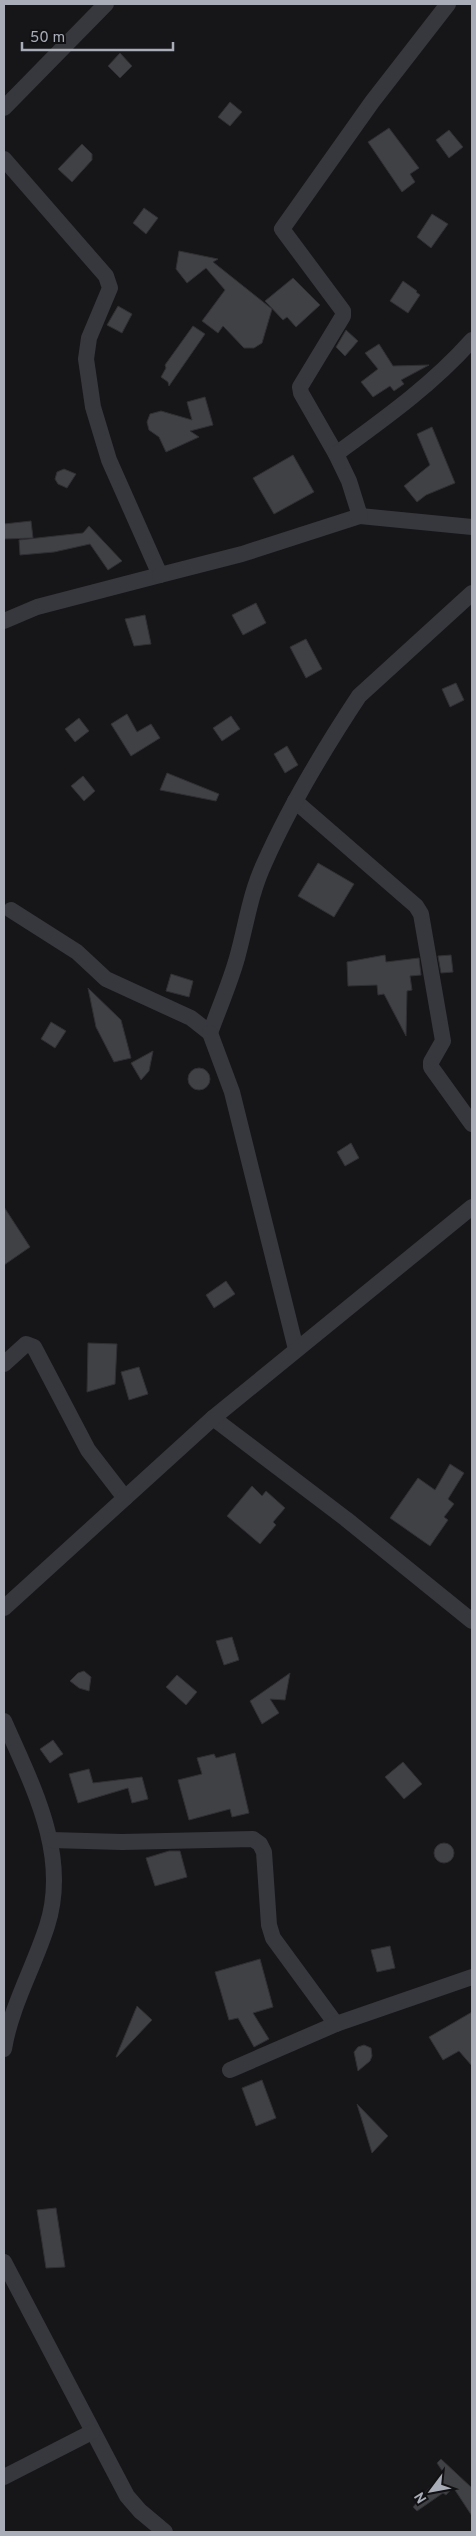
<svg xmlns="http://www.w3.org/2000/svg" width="476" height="2536" viewBox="0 0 476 2536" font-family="Overpass,sans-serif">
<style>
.building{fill:#404145;stroke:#303034}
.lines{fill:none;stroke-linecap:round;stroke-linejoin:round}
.minor{stroke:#37383d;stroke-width:16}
</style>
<rect width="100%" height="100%" fill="#161618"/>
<g class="building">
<polygon points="120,53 132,66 120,78 108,66"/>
<polygon points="230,102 242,112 230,126 218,117"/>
<polygon points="389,128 419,168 410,174 415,182 402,192 368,142"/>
<polygon points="449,130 463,147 449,158 436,140"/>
<polygon points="82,144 92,154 92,160 72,182 58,169"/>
<polygon points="144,208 158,218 146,234 133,223"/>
<polygon points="432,214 448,224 431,248 417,237"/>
<polygon points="179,251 218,259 213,262 272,309 262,343 254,348 244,348 223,326 218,333 202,321 225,290 206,268 187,283 176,269"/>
<polygon points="293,278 320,305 296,327 287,317 283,320 265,301"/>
<polygon points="403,281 417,291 416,292 420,295 408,313 390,301"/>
<polygon points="118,306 132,314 122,333 107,325"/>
<polygon points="193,326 205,334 169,386 168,382 161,377 166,368 165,365"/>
<polygon points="346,330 358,341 345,356 336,347"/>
<polygon points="379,344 393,366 429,365 401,380 404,384 394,391 390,386 373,397 361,382 378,369 365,353"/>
<polygon points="205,397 213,425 190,431 199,437 166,452 159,437 149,430 147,422 150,414 161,411 192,420 187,402"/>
<polygon points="432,427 455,483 426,495 417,502 404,486 430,465 417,434"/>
<polygon points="293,455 314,492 274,514 253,478"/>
<polygon points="64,469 76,474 67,488 58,484 55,479 57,472"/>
<polygon points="31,521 33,538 4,539 4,524"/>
<polygon points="89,526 122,561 108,570 90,544 54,552 20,555 19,540 83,533"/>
<polygon points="256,603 266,623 243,635 232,615"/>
<polygon points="145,615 151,644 134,646 125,619"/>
<polygon points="306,639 322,669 306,678 290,647"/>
<polygon points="456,683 464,700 450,707 442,689"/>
<polygon points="127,714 137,732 151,724 160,738 131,756 111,724"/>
<polygon points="231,716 240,729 222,741 213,728"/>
<polygon points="79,718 89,731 75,742 65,729"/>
<polygon points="287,746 298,765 285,773 274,754"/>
<polygon points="167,773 219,794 216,801 160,790"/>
<polygon points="83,776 95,791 84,801 71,786"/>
<polygon points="318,863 354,884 334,917 298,896"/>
<polygon points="385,955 386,962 419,958 421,975 410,976 412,990 407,991 406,1036 384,994 378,995 377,985 348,986 347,962"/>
<polygon points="451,955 453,972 441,973 438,956"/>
<polygon points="171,974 193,981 189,997 166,991"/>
<polygon points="88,988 121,1020 131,1058 114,1062 96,1027"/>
<polygon points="51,1022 66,1031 55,1048 41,1039"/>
<polygon points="153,1051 149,1071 141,1080 131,1063"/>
<circle cx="199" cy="1079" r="11"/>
<polygon points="351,1143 359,1158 345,1166 337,1152"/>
<polygon points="4,1207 30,1247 4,1265"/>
<polygon points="226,1281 235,1294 214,1308 206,1295"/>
<polygon points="88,1343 117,1344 115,1384 87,1392"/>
<polygon points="139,1367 148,1394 129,1400 121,1372"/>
<polygon points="450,1464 464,1473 448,1499 454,1504 444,1517 448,1520 430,1546 390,1518 418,1478 435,1490"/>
<polygon points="252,1486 262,1496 266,1491 285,1508 273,1522 276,1525 260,1544 227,1516"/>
<polygon points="232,1637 239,1660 224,1665 216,1641"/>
<polygon points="84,1671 91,1677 89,1691 79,1688 70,1681 78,1673"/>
<polygon points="290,1673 285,1700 270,1699 279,1713 262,1724 250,1701"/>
<polygon points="177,1675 197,1692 186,1705 166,1687"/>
<polygon points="53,1740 63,1754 50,1763 40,1749"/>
<polygon points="235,1753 249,1813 232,1817 230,1809 189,1820 178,1780 202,1774 197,1758 214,1754 216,1758"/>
<polygon points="403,1762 422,1784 404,1799 385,1777"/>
<polygon points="89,1769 93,1783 142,1777 148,1799 132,1803 128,1788 78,1803 69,1774"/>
<circle cx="444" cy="1853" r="10"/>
<polygon points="169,1851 180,1851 187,1877 155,1886 146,1858"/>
<polygon points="390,1946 395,1968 377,1972 371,1950"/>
<polygon points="260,1959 273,2007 253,2013 269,2039 254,2047 238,2018 229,2020 215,1972"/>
<polygon points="137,2006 152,2020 117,2057 116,2057"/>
<polygon points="472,2012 472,2066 459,2051 443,2060 429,2037"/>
<polygon points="364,2045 371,2048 372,2056 370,2061 358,2071 354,2052 358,2047"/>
<polygon points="262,2080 276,2118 256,2126 242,2088"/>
<polygon points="357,2104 388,2136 372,2153"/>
<polygon points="56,2208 65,2267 46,2268 37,2210"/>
<polygon points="441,2459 472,2488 472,2516 453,2487 446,2495 443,2493 417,2511 413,2507 443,2472 437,2463"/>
</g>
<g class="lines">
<g class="minor">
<polyline points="4,108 106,4"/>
<polyline points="4,159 106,276 110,288 89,338 86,359 93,407 109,460 160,575 37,607 4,621"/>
<polyline points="336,454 301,393 300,387 343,316 343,311 282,229 372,102 448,4"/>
<polyline points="360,516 472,527"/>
<path d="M160 575 242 554 360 516 349 481 336 454C384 419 432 385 472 340"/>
<polyline points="295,801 416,906 421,914 443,1041 431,1062 431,1067 472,1124"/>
<path d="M11 910 77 952 106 979 191 1018 210 1033C219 1008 230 983 237 958 246 926 250 894 264 864 290 805 324 749 359 696L472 593"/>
<polyline points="210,1033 232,1092 296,1349"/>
<polyline points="4,1364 26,1344 34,1347 88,1450 125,1498"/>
<polyline points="213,1418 346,1519 472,1621"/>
<polyline points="4,1608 213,1418 472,1207"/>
<path d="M4 1721C32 1785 70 1855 47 1926 34 1967 11 2006 4 2049"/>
<polyline points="51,1840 122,1842 253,1839 260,1844 264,1852 269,1925 273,1938 336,2024"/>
<polyline points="230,2070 336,2024 472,1977"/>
<polyline points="4,2262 127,2496 140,2511 165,2532"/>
<polyline points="4,2477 92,2432"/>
</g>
</g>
<rect width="476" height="2536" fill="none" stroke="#a8adb8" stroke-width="10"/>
<g transform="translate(431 2491) rotate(238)" stroke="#111113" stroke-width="4" paint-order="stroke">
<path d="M0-4L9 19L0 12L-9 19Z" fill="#a8adb8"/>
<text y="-8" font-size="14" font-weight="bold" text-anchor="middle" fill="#a8adb8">N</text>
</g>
<path d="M22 42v8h151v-8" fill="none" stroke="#a8adb8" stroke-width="2.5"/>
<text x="30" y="42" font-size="15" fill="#a8adb8" stroke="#111113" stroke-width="4" paint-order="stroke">50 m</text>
</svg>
